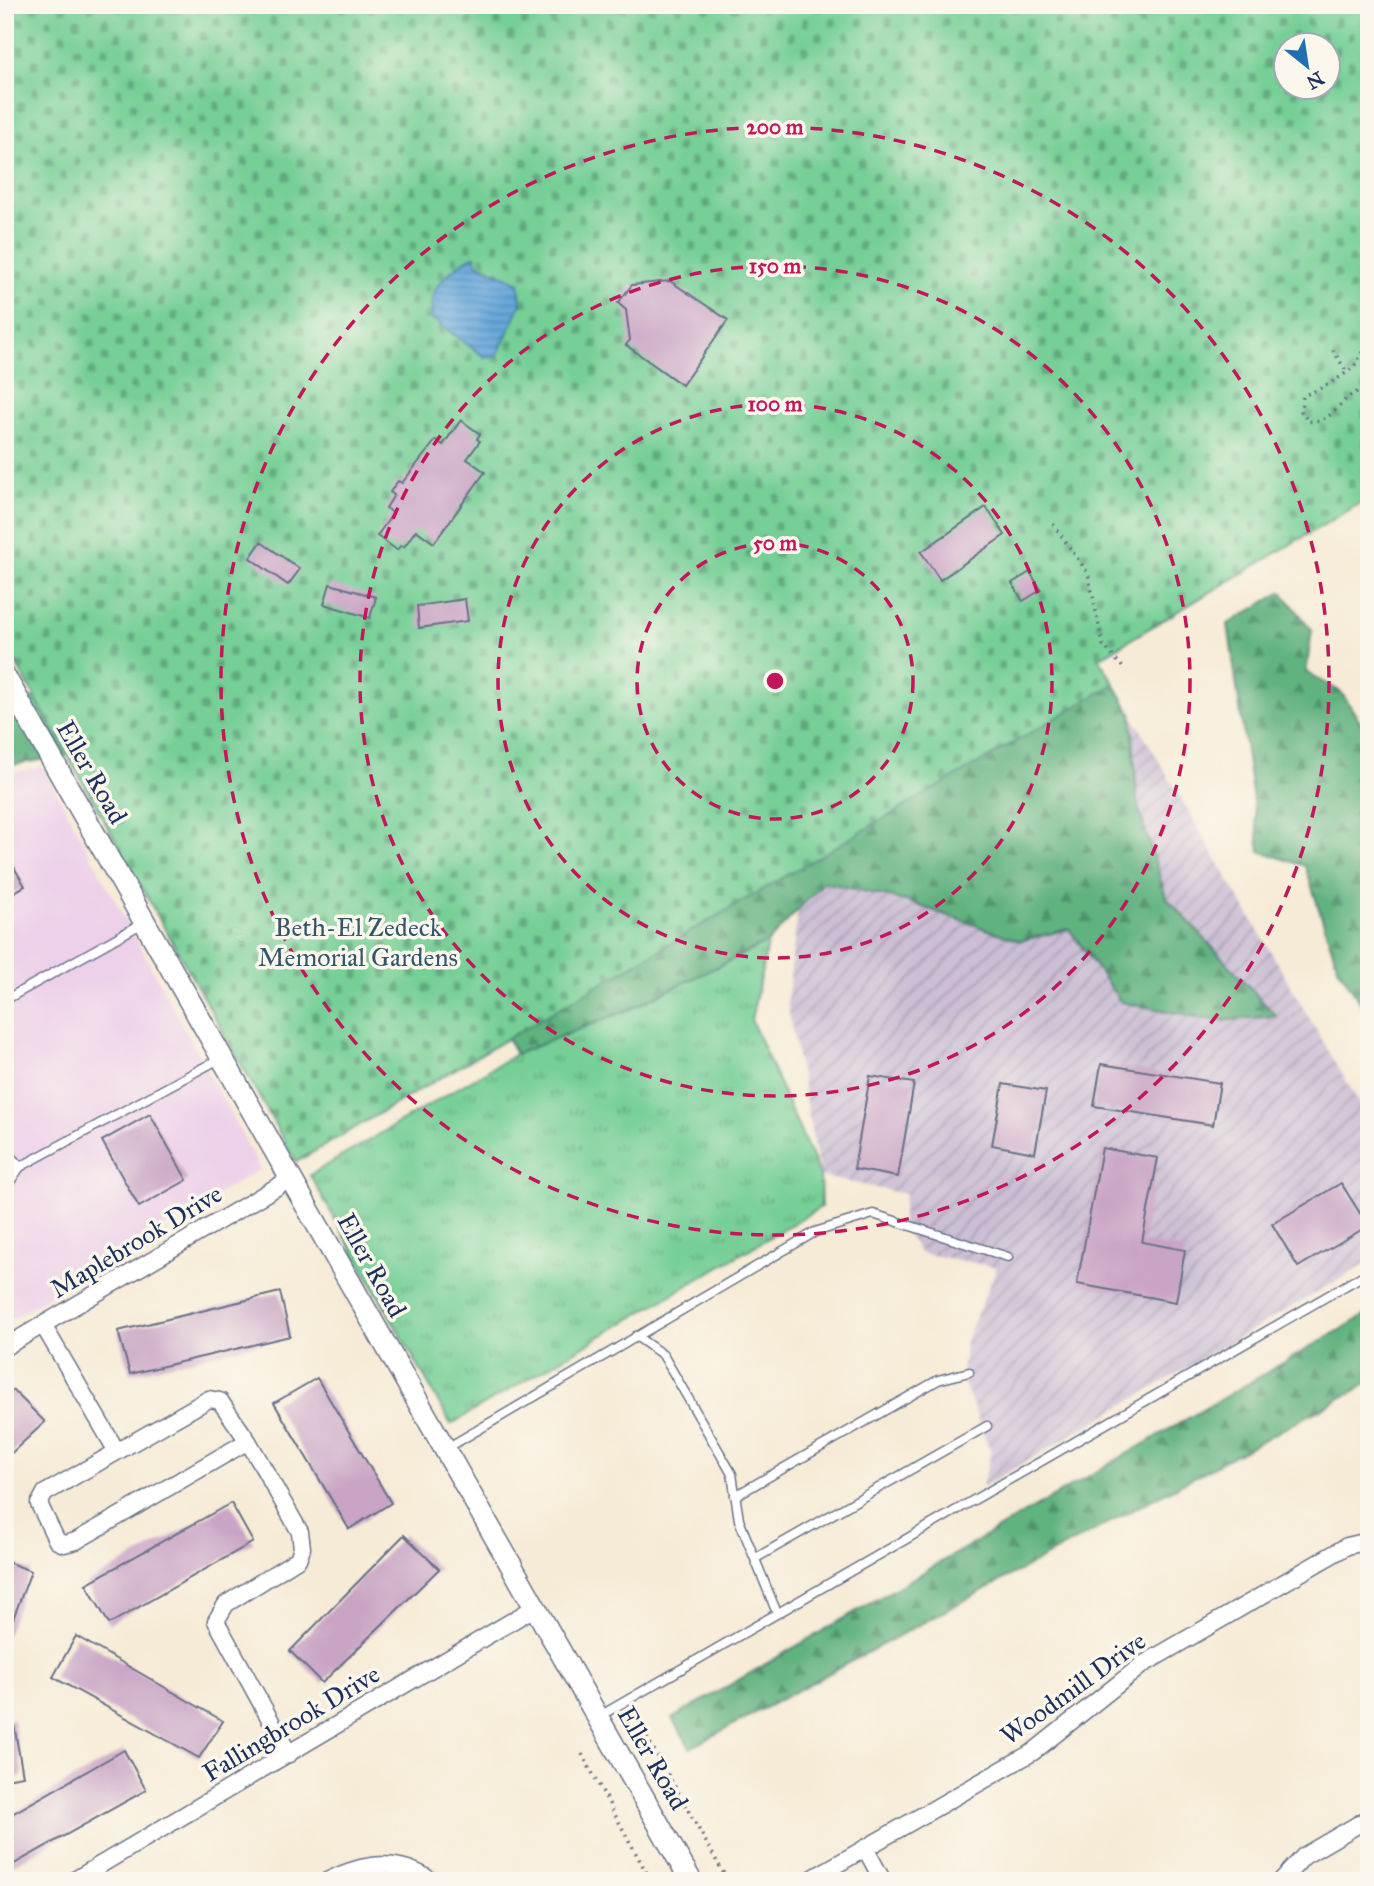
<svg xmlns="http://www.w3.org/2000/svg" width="1374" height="1886" viewBox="0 0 1374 1886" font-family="'IM FELL Great Primer',serif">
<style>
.built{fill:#edd0e9}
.industrial{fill:url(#industrial-furrows)}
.grass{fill:url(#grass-tufts);stroke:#487f7a;stroke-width:2}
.forest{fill:url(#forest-firs);stroke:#3e706e;stroke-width:2}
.cemetery{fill:url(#cemetery-stones);stroke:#487f7a;stroke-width:2;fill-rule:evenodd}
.water{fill:url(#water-rules);stroke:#416c9c;stroke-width:2}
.building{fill:#c9a4c5}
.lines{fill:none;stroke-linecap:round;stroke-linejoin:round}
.lane-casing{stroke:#687188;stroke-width:11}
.street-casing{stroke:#687188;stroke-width:19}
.secondary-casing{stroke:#687188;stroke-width:24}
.path{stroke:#687188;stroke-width:3.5;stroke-dasharray:2 5;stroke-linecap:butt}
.lane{stroke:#fff;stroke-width:8}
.street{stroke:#fff;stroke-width:16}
.secondary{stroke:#fff;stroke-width:21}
.ring{fill:none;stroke:#c2185b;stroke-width:3.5;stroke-dasharray:12 9}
.labels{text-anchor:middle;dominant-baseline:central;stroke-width:7;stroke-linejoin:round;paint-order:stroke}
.street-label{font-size:26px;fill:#1b2f5e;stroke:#fbf7ec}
.park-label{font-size:26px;fill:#32576c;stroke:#fbf7ec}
.centre{fill:#c2185b;stroke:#fbf7ec;stroke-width:3.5}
.ring-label{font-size:21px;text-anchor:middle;font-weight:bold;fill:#c2185b;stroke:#fbf7ec;stroke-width:7;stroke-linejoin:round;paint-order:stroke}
</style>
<defs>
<pattern id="industrial-furrows" width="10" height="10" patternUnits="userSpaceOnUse" patternTransform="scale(1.75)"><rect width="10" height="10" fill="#ccbed4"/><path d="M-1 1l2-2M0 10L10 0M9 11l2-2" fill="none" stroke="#a59baf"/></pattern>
<pattern id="grass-tufts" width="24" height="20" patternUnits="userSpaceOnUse" patternTransform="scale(1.75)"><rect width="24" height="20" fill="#76cf96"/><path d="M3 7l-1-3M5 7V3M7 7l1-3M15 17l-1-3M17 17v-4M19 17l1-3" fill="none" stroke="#60a87e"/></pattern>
<pattern id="forest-firs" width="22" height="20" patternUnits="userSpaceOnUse" patternTransform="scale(1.75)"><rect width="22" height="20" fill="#60b27f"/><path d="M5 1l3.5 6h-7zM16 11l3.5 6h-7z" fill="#4e916b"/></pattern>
<pattern id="cemetery-stones" width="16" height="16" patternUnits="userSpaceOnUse" patternTransform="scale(1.75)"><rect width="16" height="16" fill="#76cf96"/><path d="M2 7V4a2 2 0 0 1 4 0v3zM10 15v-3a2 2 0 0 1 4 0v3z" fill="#60a87e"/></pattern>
<pattern id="water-rules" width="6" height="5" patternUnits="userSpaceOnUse" patternTransform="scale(1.75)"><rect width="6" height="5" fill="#67a8db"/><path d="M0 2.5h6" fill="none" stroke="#5489b5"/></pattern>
</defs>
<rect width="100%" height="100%" fill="#fbf7ec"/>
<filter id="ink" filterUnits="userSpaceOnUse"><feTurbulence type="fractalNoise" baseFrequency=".0143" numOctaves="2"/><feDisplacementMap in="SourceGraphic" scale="14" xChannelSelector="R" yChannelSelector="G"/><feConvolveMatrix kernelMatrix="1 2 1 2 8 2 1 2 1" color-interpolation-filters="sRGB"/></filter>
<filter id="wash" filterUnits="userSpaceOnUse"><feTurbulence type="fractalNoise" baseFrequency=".00686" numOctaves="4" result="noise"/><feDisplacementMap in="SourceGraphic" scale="28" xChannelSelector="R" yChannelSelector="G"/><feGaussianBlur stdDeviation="1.57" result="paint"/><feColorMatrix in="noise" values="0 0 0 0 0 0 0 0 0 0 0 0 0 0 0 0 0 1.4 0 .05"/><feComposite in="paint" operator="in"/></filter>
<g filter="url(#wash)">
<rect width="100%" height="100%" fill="#f6ebd6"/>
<polygon class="built" points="43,767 260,1169 5,1323 5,774"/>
<polygon class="industrial" points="1114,684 1369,1120 1369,1262 982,1487 991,1452 962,1379 965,1342 997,1267 920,1253 901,1225 905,1194 820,1176 787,1002 803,866"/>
<polygon class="grass" points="768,942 751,1020 820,1176 821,1207 451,1424 310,1175 516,1054 630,1009"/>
<g class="forest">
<polygon points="1249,569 1099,658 1132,715 1137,803 1166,897 1276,1016 1219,1021 1121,1002 1069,929 1020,941 906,901 824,882 768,942 630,1009 516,1054 490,1007 76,754 5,766 5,703 43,697 5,573"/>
<polygon points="1282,592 1312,630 1306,672 1341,692 1369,735 1369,1016 1338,967 1305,866 1260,851 1228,624"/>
<polygon points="1369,1313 1369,1383 690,1748 673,1718"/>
</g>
<path class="cemetery" d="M5 5H1369V498L1099 658 1114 684 296 1162 5 644ZM1286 46H1328V88H1286Z"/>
<path class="water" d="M475 256 478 264 519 283 521 304 497 356 485 357 431 318C432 311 431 301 433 294 438 281 463 259 475 256Z"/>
<g id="blocks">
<g class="building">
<polygon points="670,281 728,320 682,385 626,345 630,340 626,310 618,303 632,285"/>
<polygon points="461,420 480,434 477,439 480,441 467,459 485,472 434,543 416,530 404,547 401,545 397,550 377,536 393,513 386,508 394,495 390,492 398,481 402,483 436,440 443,445"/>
<polygon points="986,507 1005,535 940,580 921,552"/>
<polygon points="261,542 300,569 288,585 250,558"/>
<polygon points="1030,572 1041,590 1023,601 1012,583"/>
<polygon points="330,584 376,597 370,618 324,604"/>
<polygon points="465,599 468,621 419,628 417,606"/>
<polygon points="5,852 25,886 5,897"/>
<polygon points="1101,1064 1220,1083 1213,1125 1094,1106"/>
<polygon points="870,1076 914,1083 898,1177 854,1169"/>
<polygon points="1003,1084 1046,1091 1035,1153 992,1145"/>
<polygon points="150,1114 187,1180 139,1207 102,1141"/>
<polygon points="1102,1148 1158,1158 1142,1242 1185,1250 1176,1302 1077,1284"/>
<polygon points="1341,1183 1368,1226 1298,1267 1272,1224"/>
<polygon points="280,1292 290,1336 130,1374 118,1331"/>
<polygon points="317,1378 391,1503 349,1529 274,1403"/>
<polygon points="13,1390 45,1422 5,1459 5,1398"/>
<polygon points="231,1503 253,1542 109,1624 86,1584"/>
<polygon points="404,1535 439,1569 322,1683 290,1651"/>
<polygon points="5,1561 31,1571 7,1635 5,1635"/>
<polygon points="76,1636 223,1721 199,1758 53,1677"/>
<polygon points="13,1719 23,1776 5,1779 5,1720"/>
<polygon points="124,1750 146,1790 5,1869 5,1818"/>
</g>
</g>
</g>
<g filter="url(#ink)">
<use href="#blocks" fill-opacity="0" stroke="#687188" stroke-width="2"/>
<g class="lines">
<g class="lane-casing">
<g id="lane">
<polyline points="5,1000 143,923"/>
<polyline points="5,1150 20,1167"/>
<polyline points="5,1189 20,1167 221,1058"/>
<polyline points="636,1336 663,1355 732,1474 739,1520 777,1613"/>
<polyline points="447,1448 815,1232 873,1214 1008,1257"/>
<polyline points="735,1496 938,1380 969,1372"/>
<polyline points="756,1558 987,1426"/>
<polyline points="598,1717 1369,1272"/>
</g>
</g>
<g class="street-casing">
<g id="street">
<polyline points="43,1325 116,1450"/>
<polyline points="5,1347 292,1178"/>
<polyline points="248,1441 76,1541 64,1544 57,1541 39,1504 45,1493 209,1399 220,1401 248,1441 300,1532 302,1548 298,1559 226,1604 216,1621 289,1754"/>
<polyline points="865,1848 883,1881"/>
<polyline points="73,1881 534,1608"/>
<path d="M327 1881C363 1863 397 1857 432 1881"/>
<polyline points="808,1881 1033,1752 1142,1665 1347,1546 1369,1541"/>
<polyline points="1281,1881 1304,1856 1369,1818"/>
</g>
</g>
<g class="secondary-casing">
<polyline id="secondary" points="5,677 691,1881"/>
</g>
<g class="path">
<path d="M1369 348C1359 353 1359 362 1352 368 1337 381 1321 388 1303 396L1301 411 1308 421C1336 426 1340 389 1369 390"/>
<polyline points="1333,350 1346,371"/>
<polyline points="1053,524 1088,573 1103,645 1125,670"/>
<polyline points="640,1725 728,1881"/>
<polyline points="582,1754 651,1881"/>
</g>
<use href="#lane" class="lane"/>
<use href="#street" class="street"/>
<use href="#secondary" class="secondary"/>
</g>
</g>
<g class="ring">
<circle cx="775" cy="681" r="138"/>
<circle cx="775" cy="681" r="277"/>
<circle cx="775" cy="681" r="415"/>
<circle cx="775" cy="681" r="554"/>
</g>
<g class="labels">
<g class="street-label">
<text transform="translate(92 772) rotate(60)">Eller Road</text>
<text transform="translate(136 1241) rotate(-31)">Maplebrook Drive</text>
<text transform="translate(372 1265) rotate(61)">Eller Road</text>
<text transform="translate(1073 1688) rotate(-36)">Woodmill Drive</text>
<text transform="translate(291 1723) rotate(-31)">Fallingbrook Drive</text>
<text transform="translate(653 1758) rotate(60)">Eller Road</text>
</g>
<g class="park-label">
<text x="358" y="927">Beth-El Zedeck<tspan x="358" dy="30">Memorial Gardens</tspan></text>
</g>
</g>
<circle cx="775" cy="681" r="10" class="centre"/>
<g class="ring-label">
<text x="775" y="134">200 m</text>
<text x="775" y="273">150 m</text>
<text x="775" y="411">100 m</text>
<text x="775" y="550">50 m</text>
</g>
<rect width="1374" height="1886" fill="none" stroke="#fbf7ec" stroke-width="28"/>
<g transform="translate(1307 66) rotate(150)"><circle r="33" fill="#fbf7ec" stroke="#a1a7b3" stroke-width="2"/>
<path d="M0-5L12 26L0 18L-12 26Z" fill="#1f6fb2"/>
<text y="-10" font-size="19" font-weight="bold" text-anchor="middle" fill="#1b2f5e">N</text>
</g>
</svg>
